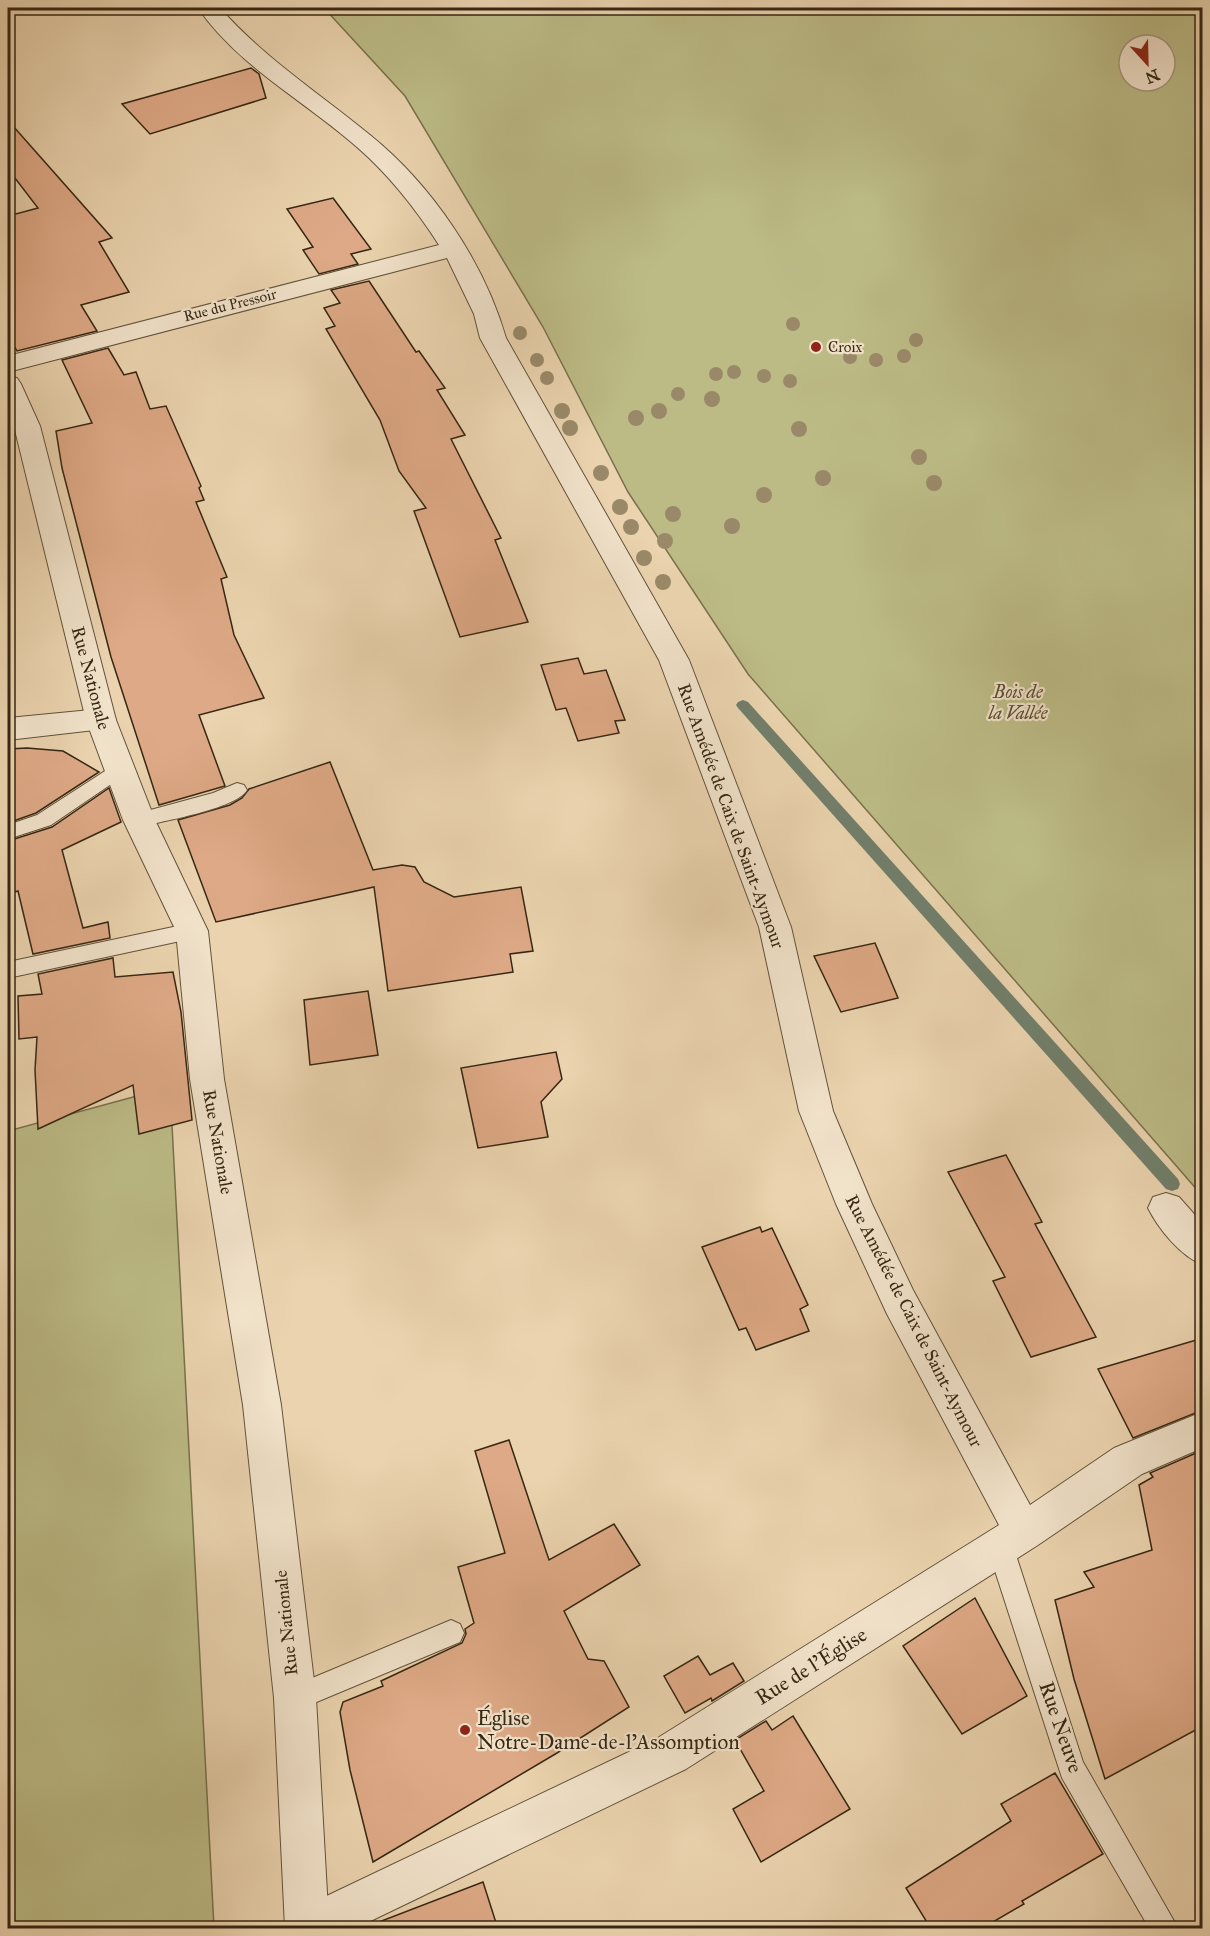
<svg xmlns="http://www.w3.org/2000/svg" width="1210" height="1936" viewBox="0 0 1210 1936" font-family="'IM FELL Great Primer',serif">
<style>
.green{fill:#bcbb86;stroke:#79714c;stroke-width:1.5;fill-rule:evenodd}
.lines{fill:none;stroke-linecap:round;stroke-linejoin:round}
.stream{fill:#717f6b;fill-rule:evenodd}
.building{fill:#dea986;stroke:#362713;stroke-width:1.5}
.service-casing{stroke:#63523a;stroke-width:2}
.minor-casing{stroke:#63523a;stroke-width:2}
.tertiary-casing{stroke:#63523a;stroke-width:2}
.service{fill:#f1e2ca;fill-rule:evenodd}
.minor{fill:#f1e2ca;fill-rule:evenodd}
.tertiary{fill:#f1e2ca;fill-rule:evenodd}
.tree{fill:#9a8969}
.poi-dot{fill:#8f2418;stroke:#f1e2ca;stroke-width:2}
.labels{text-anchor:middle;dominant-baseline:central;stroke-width:4.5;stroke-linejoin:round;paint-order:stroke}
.far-street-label{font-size:15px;fill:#362713;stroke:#f1e2ca}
.far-poi-label{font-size:15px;fill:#362713;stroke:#f1e2ca;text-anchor:start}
.street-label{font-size:18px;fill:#362713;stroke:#f1e2ca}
.park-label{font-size:18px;font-style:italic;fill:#584c30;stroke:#f1e2ca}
.near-street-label{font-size:21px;fill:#362713;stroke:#f1e2ca}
.near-poi-label{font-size:21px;fill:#362713;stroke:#f1e2ca;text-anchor:start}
</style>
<rect width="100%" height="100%" fill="#ead3ae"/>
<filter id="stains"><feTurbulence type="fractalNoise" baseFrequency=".00333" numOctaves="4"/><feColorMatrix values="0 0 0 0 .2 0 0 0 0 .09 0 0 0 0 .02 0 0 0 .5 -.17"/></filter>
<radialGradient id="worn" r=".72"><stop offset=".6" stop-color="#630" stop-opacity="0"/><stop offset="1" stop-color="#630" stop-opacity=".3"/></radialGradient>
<g class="green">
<path d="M324 8H1202V1190L1199 1192 748 674 628 492 543 327 405 96ZM1129 45H1165V81H1129Z"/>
<polygon points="170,1087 214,1928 8,1928 8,1131"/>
</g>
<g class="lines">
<polygon class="stream" points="743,700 748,702 1178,1179 1180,1184 1178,1189 1172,1191 1166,1189 738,708 736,705 738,702"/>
</g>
<g class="building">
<polygon points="251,68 259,74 266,98 150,134 122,104"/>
<polygon points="13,126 112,238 99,242 129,292 81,305 97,331 17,351 8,335 8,216 38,208 8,169 8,131"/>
<polygon points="333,198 371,249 351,254 358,264 319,274 303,250 313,247 287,209"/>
<polygon points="369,281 416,352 419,351 445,388 437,390 465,435 451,439 501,538 495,540 528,622 460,637 414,511 426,508 399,471 380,420 326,329 335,326 324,308 340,303 331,290"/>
<polygon points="108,348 124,375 136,372 150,409 166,406 201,486 199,488 204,500 196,502 227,577 221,579 234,635 264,698 199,715 225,786 159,805 111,657 62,468 56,431 92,423 62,360"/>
<polygon points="578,658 584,674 606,670 625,720 615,721 619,733 578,741 566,708 556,710 541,665"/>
<polygon points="27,748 63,751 99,772 36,813 8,823 8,749"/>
<polygon points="330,762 373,870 402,865 415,867 424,882 454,897 521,887 533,951 510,954 513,972 388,991 374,887 216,922 178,820 230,805 242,798 249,789"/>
<polygon points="109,788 121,822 62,850 83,928 108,922 110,938 33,954 18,891 8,894 8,841 52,827"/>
<polygon points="875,943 898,998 841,1012 814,956"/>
<polygon points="113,958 115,977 173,972 181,1012 192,1120 139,1134 133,1085 38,1129 35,1070 37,1037 19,1039 18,996 42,994 38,974"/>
<polygon points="368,991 378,1055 310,1065 304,1000"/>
<polygon points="556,1052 562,1079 541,1102 548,1137 478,1148 461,1068"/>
<polygon points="1006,1155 1042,1222 1035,1224 1096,1337 1031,1357 993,1281 1005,1277 948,1172"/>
<polygon points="760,1227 762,1232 772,1228 789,1264 808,1305 800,1309 809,1331 756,1350 746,1328 739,1330 702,1247"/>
<polygon points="1203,1338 1203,1410 1133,1438 1098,1369"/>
<polygon points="509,1440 549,1560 614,1524 640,1565 564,1611 588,1659 604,1661 629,1707 557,1753 373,1862 350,1770 340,1712 343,1702 383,1686 381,1681 462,1643 466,1634 465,1629 474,1623 458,1567 505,1553 475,1451"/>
<polygon points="1203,1450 1203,1726 1105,1779 1074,1679 1055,1600 1094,1587 1084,1572 1152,1550 1139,1485 1153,1477 1150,1473"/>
<polygon points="975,1598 1027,1696 962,1734 903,1646"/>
<polygon points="698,1656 710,1675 733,1663 744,1681 712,1701 711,1698 685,1713 664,1676"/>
<polygon points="793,1716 850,1809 761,1862 733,1809 764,1791 735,1740 766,1721 772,1730"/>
<polygon points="1055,1773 1103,1854 1022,1901 1024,1904 981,1929 931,1929 906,1888 1011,1821 1001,1804"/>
<polygon points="483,1882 498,1929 371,1929 371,1925"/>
</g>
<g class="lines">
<g class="service-casing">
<g id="service">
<polygon points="119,762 126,764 129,769 126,774 51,825 8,839 8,825 37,815"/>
<path d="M237 783 244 785 247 790C236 809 162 821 139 827L132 825 129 820 132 815 213 793Z"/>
<polygon points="192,923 199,925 202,931 199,937 8,978 8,962"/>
<polygon points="1000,1534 1009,1537 1013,1546 1083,1762 1178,1928 1149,1928 1062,1778 987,1546 991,1537"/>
<polygon points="451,1620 460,1624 464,1633 460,1642 295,1711 286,1707 282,1698 286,1689"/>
</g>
</g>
<g class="minor-casing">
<g id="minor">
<path d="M198 8H220C264 58 319 93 370 135 432 185 484 262 506 338L689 660 791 927 833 1111 872 1204 913 1290 1030 1505 1114 1448 1202 1412V1448L1142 1474 1038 1545 686 1769 356 1928H287L293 1912 656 1739 999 1525 887 1314 836 1204 799 1111 759 927 659 660 480 338 474 314 447 258 8 372V356L439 245C416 209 389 175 357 147 305 101 239 67 198 8Z"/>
<polygon points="101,709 112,712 116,720 112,728 8,740 8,718"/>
<path d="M1166 1193 1179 1197 1202 1223V1264C1181 1257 1158 1228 1148 1208L1153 1197Z"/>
</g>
</g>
<g class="tertiary-casing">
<polygon id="tertiary" points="8,376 17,378 21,384 40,426 116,720 155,820 208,931 224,1079 281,1405 316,1698 329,1928 285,1928 274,1698 243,1405 190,1079 176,931 123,820 86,720 14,426 8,412"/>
</g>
<use href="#service" class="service"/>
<use href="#minor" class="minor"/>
<use href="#tertiary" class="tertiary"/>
</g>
<g class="tree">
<circle cx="793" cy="324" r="7"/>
<circle cx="520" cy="333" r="7"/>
<circle cx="916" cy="340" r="7"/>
<circle cx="835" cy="346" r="7"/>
<circle cx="904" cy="356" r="7"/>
<circle cx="850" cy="357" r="7"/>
<circle cx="537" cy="360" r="7"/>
<circle cx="876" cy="360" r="7"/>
<circle cx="734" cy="372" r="7"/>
<circle cx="716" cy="374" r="7"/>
<circle cx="764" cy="376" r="7"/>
<circle cx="547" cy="378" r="7"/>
<circle cx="790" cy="381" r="7"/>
<circle cx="678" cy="394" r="7"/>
<circle cx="712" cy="399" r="8"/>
<circle cx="562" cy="411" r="8"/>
<circle cx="659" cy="411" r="8"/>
<circle cx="636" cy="418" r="8"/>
<circle cx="570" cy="428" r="8"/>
<circle cx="799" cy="429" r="8"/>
<circle cx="919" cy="457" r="8"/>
<circle cx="601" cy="473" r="8"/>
<circle cx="823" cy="478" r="8"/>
<circle cx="934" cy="483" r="8"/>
<circle cx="764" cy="495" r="8"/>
<circle cx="620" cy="507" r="8"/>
<circle cx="673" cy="514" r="8"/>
<circle cx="732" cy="526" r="8"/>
<circle cx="631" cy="527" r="8"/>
<circle cx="665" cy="541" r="8"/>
<circle cx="644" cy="558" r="8"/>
<circle cx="663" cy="582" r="8"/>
</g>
<g class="poi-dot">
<circle cx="816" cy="347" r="6"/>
<circle cx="465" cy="1730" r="6"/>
</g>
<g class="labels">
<g class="far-street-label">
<text transform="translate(230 305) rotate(-14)">Rue du Pressoir</text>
</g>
<g class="far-poi-label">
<text x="828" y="347">Croix</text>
</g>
<g class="street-label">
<text transform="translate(91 678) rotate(75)">Rue Nationale</text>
<text transform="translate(731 816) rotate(70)">Rue Amédée de Caix de Saint-Aymour</text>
<text transform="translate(218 1142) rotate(80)">Rue Nationale</text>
<text transform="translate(914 1321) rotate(63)">Rue Amédée de Caix de Saint-Aymour</text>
<text transform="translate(286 1623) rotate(-96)">Rue Nationale</text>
</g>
<g class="park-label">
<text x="1018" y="692">Bois de<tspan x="1018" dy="21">la Vallée</tspan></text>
</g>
<g class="near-street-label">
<text transform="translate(811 1666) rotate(-32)">Rue de l'Église</text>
<text transform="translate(1061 1727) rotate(71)">Rue Neuve</text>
</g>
<g class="near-poi-label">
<text x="477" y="1718">Église<tspan x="477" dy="24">Notre-Dame-de-l'Assomption</tspan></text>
</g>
</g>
<rect width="1210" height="1936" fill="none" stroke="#ead3ae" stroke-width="30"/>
<rect x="9" y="9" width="1192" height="1918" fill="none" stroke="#362713" stroke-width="3"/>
<rect x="15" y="15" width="1180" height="1906" fill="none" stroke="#362713" stroke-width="1.5"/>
<g transform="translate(1147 63) rotate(158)"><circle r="28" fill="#f1e2ca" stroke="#a69781" stroke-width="1.5"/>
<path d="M0-4.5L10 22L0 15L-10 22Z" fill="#8f2418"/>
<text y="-9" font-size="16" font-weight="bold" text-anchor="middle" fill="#362713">N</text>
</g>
<rect width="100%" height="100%" filter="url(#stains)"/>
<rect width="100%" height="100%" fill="url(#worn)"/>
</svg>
